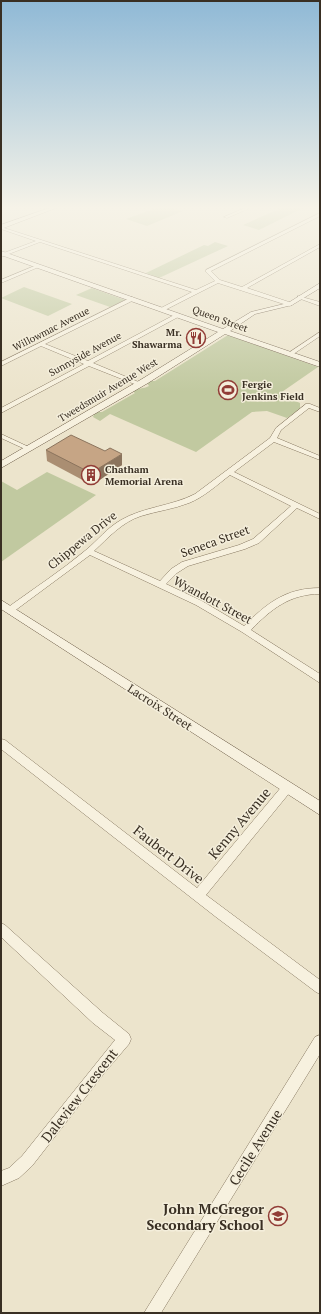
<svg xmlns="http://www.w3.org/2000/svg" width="321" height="1314" viewBox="0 0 321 1314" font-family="'PT Serif',serif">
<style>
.green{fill:#c1c9a0}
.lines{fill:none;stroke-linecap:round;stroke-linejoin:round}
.street-casing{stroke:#877861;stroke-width:1}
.secondary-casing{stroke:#6a5944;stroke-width:1}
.street{fill:#f7f1df;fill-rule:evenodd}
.secondary{fill:#f7f1df;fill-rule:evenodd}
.wall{fill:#aa8e72}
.shaded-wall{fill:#8b745d}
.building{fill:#c6a585;stroke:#8b745d}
.labels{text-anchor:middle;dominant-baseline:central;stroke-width:3;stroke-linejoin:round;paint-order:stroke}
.far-street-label{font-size:10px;fill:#392f23;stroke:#f4eedb}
.far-poi-label{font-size:10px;font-weight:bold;fill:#392f23;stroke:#f4eedb;text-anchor:start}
.street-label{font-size:12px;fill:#392f23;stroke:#f4eedb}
.near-street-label{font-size:14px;fill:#392f23;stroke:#f4eedb}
.near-poi-label{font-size:14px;font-weight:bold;fill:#392f23;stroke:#f4eedb;text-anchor:end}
</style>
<rect width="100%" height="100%" fill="#ece4cc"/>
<g class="green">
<polygon points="156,208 171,208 183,211 147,226 126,219"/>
<polygon points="281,208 303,208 259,230 243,225"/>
<polygon points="215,242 228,246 159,278 146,273 204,245 208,246"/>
<polygon points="24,287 72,304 48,316 1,298"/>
<polygon points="92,288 125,300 110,307 76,295"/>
<path d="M228 335 318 367 279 394 300 403V409L287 418 267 411 252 412 196 452 110 414 100 421 93 417 94 414 97 412H102L135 393 132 391C138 388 143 389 149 386L147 383 149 381H155Z"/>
<polygon points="47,472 96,495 1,562 1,481 17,490"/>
</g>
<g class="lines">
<g class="street-casing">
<g id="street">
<polygon points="245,208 250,208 227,218 224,217"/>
<polygon points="320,213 320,216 211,271 220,280 242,287 320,244 320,247 247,288 292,303 293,304 290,306 218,283 163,311 161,310 161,308 192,292 40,242 1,257 1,254 36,241 1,229 1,227 196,290 215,281 206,272 206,270"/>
<polygon points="37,265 41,266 1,283 1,280"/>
<polygon points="298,296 320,302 320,306 298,298"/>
<polygon points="132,297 135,299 134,300 45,344 88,361 176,314 180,314 180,316 93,363 141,383 141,385 137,385 89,366 1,413 1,408 84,364 41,346 1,366 1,362"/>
<polygon points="320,332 320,336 292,355 287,354"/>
<path d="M306 404H310L320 408V412L309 408 281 430 277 438 320 456V460L274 442 234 472 320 514V519L297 508 259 543 245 549 188 566 177 573 166 584 202 601 244 626C267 603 286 588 320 588V594C290 594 271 609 251 630L320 674V683L242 632 196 605 90 555 13 612H7L6 610 7 608C33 589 61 571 86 550 98 540 107 528 121 520 143 507 172 506 195 494L270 438 276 428ZM230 475 291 506 253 539 239 545 182 562 171 569 160 581 94 551C108 538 122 522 141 516 157 511 174 509 189 503 204 497 217 485 230 475Z"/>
<polygon points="1,434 31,448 32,449 29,451 27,450 1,438"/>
<polygon points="1,739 5,740 197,888 283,785 287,784 291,785 292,788 291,791 206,895 320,980 320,994 316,992 216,917 1,749"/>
<polygon points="1,923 5,925 103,1013 129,1034 131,1039 129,1044 106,1071 32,1166 19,1178 1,1186 1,1171 9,1168 22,1156 115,1040 93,1023 1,937"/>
<polygon points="320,1035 320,1054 161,1313 144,1313 315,1037"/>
</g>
</g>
<g class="secondary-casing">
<g id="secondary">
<polygon points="49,208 56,208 1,229 1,225"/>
<polygon points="1,251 223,329 251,312 288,303 320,283 320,288 292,305 255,314 230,331 320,362 320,367 225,334 148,383 1,468 1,461 142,379 218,332 1,255"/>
<polygon points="1,600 320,801 320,815 1,609"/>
</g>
</g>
<use href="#street" class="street"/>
<use href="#secondary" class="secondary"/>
</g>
<polygon class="wall" points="46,450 122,465 92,485 47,461"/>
<polygon class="shaded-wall" points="122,454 122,465 92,485 91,473"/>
<polygon class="building" points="71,435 105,451 110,448 122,454 91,473 46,450"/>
<linearGradient id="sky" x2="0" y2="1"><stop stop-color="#8fb9d6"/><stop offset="0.53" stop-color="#f6f3e8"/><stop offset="1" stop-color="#f6f3e8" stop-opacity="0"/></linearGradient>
<rect width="321" height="392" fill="url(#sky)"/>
<defs>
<g id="restaurant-ring" transform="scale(1)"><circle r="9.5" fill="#f4eedb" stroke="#913c36" stroke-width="1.5"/><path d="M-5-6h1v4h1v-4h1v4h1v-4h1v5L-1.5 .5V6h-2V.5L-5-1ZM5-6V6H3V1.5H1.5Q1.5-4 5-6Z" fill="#913c36"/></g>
<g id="stadium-ring" transform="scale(1)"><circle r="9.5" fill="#f4eedb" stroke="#913c36" stroke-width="1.5"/><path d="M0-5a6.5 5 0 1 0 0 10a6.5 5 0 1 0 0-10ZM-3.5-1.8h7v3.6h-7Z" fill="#913c36"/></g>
<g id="building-ring" transform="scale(1)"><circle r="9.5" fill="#f4eedb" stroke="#913c36" stroke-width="1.5"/><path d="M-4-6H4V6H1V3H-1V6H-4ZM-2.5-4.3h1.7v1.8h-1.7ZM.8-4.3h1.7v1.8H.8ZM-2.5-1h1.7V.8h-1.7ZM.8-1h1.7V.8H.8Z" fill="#913c36"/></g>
<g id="school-ring" transform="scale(1)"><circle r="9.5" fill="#f4eedb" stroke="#913c36" stroke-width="1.5"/><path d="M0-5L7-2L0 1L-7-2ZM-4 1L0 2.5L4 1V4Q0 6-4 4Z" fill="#913c36"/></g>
</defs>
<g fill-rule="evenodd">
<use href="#restaurant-ring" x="196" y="338"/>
<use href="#stadium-ring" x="228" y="390"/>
<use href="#building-ring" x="91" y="475"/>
<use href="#school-ring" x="278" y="1216"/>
</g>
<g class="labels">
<g class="far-street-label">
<text transform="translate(220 319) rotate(20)">Queen Street</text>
<text transform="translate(51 329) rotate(-27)">Willowmac Avenue</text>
<text transform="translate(85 354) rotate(-29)">Sunnyside Avenue</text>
<text transform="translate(108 390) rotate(-31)">Tweedsmuir Avenue West</text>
</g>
<g class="far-poi-label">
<text x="182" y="332" text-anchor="end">Mr.<tspan x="182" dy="12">Shawarma</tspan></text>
<text x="242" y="384">Fergie<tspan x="242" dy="12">Jenkins Field</tspan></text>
<text x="105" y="469">Chatham<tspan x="105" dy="12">Memorial Arena</tspan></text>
</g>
<g class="street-label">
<text transform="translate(82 540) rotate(-39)">Chippewa Drive</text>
<text transform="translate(215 541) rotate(-20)">Seneca Street</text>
<text transform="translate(213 600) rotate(28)">Wyandott Street</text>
<text transform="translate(160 707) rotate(33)">Lacroix Street</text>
</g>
<g class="near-street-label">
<text transform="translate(239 823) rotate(-50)">Kenny Avenue</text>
<text transform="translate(169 854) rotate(38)">Faubert Drive</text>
<text transform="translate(79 1095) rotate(-52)">Daleview Crescent</text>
<text transform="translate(255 1147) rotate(-58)">Cecile Avenue</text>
</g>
<g class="near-poi-label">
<text x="264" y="1208">John McGregor<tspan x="264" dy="16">Secondary School</tspan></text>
</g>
</g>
<rect width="321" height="1314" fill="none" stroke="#392f23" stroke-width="4"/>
</svg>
